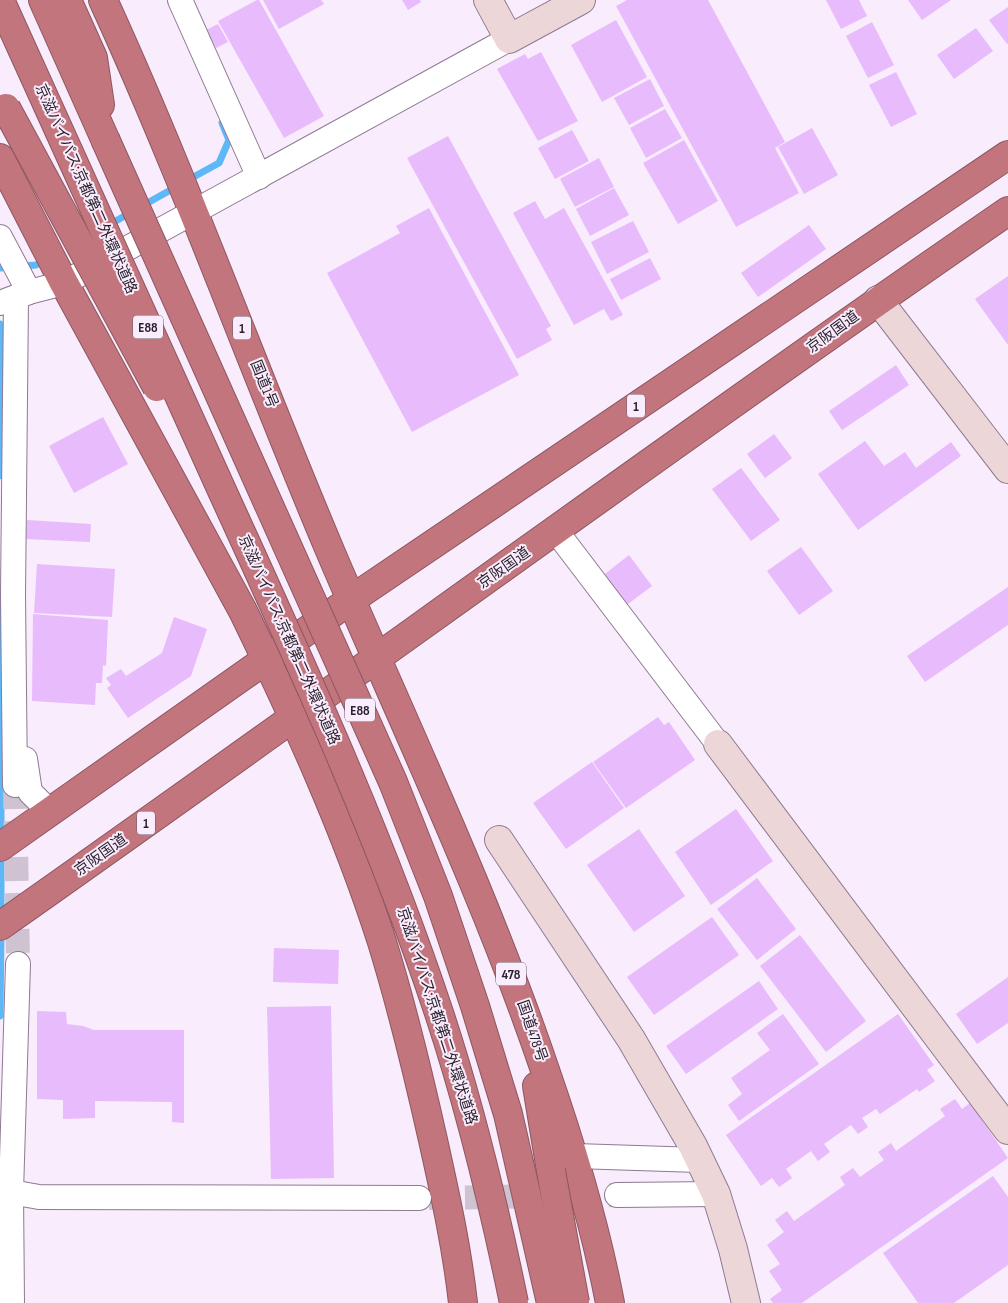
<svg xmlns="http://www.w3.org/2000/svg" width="1008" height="1303" viewBox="0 0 1008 1303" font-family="'Sofia Sans Condensed','Noto Sans JP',sans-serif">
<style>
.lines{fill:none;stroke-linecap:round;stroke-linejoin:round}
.stream{stroke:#5eb8f8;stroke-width:7}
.building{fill:#e8bbfd}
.street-tunnel{stroke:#cfc3d2;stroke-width:24;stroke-dasharray:24 12;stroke-linecap:butt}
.street-casing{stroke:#8e7a92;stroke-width:26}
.secondary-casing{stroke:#8e7a92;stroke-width:30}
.highway-casing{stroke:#8c5760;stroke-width:30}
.street{stroke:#fff;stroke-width:24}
.secondary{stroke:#edd6d8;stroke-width:28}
.highway{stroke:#c3757e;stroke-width:28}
.highway-bridge-casing{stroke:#8c5760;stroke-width:30;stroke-linecap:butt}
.highway-bridge{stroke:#c3757e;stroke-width:28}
.labels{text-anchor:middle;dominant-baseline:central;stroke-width:4;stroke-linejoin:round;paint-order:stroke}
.shield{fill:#f9ecfc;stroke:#655c68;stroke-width:1}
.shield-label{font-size:14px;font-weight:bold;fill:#261e28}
.street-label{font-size:15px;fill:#261e28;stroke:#f9ecfc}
</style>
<rect width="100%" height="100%" fill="#f9ecfc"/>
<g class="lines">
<g class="stream">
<polyline points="188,180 219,163 229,140 222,123"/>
<polyline points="142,206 176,187"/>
<polyline points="109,225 133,211"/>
<polyline points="0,268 36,265 45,260"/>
<polyline points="0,324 2,330 2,476"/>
<polyline points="1,839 1,604"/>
<polyline points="1,916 1,852"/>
<polyline points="0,1016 1,932"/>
</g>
</g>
<g class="building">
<polygon points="257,0 259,0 324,116 284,138 218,21"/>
<polygon points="263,0 321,0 324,4 279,29"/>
<polygon points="402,0 420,0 421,2 408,10"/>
<polygon points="627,0 708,0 785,142 775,148 799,193 736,227 616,6"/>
<polygon points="826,0 859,0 867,16 841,29"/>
<polygon points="908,0 951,0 922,20"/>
<polygon points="1008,7 1008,43 1007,44 989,20"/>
<polygon points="616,20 647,77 602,102 571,45"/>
<polygon points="872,22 894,65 868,78 846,36"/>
<polygon points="218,24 228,42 216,48 206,30"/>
<polygon points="976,28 993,51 954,79 937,55"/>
<polygon points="541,52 578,121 538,141 497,69 525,54 528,59"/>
<polygon points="896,72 917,114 891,127 869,85"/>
<polygon points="650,79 664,106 629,125 614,98"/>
<polygon points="665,109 682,138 646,158 630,128"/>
<polygon points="812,128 838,175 804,194 778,147"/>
<polygon points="572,130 589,161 555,179 538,148"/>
<polygon points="448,136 551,326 546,329 552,340 517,359 407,158"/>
<polygon points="684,140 718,201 678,224 643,163"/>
<polygon points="599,158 614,187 575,207 560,179"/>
<polygon points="614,188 629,215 590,236 576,209"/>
<polygon points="535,201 545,219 564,208 623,315 611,321 604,309 574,325 513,213"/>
<polygon points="429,208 519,375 412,432 327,273 400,233 396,226"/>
<polygon points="633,221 649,252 607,274 591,242"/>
<polygon points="809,225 826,249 758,297 741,273"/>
<polygon points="650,258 661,279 621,300 610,279"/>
<polygon points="1008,276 1008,345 975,299"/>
<polygon points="896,365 909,385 842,430 829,411"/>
<polygon points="103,417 128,464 74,493 49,446"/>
<polygon points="774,434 792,458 765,478 747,454"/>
<polygon points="865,441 884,466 905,452 916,468 951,442 961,456 858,530 818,474"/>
<polygon points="741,468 780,520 751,541 712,489"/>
<polygon points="27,520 91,524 90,542 26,539"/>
<polygon points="801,547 833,591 799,615 767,571"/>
<polygon points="629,555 652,586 624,607 601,577"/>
<polygon points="37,564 115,569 112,617 34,613"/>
<polygon points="1008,587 1008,625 925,682 907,656"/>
<polygon points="33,614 108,620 106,666 103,665 102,683 96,683 95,705 32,701"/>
<polygon points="174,617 207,629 191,676 128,718 107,688 111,685 106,678 121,669 126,676 162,653"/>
<polygon points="658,717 664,725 669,722 695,760 626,808 593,762"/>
<polygon points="592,762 624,808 566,849 533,803"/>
<polygon points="736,809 773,861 711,905 675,852"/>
<polygon points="639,829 685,896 634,932 587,865"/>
<polygon points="757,878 796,929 757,960 717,909"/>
<polygon points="712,917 739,955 654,1015 627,977"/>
<polygon points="800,935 866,1021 826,1052 760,966"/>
<polygon points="274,948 339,950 338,984 273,982"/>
<polygon points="1008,977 1008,1023 977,1044 956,1014"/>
<polygon points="759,981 778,1009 686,1074 666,1046"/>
<polygon points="331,1006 334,1178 271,1179 267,1007"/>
<polygon points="37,1011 66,1012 67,1024 83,1026 94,1030 184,1030 184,1123 172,1122 172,1102 95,1101 95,1118 63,1119 63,1100 37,1099"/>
<polygon points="783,1014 819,1064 739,1121 728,1105 742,1094 731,1078 770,1050 757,1033"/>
<polygon points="898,1014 934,1065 927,1070 935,1081 919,1092 917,1089 880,1114 876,1109 862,1118 868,1127 858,1134 851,1125 824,1144 830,1152 818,1161 811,1151 786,1169 792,1178 779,1187 772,1178 761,1186 726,1135"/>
<polygon points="955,1099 962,1109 970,1103 1008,1158 802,1303 773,1303 770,1299 782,1290 769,1271 780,1264 767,1245 784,1232 775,1220 787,1211 794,1221 845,1185 840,1177 853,1168 860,1177 884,1160 878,1152 891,1143 896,1151 945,1116 940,1109"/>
<polygon points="993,1176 1008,1197 1008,1265 954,1303 918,1303 883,1253"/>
</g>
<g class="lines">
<g class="street-tunnel">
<polyline points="15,785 18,964"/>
<polyline points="429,1198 617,1195"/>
</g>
<g class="street-casing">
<g id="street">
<polyline points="180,0 259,177"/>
<polyline points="0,237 29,292"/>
<polyline points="0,303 29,292 64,283 509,39"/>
<polyline points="556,531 718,744"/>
<polyline points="25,759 30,792 50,812"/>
<polyline points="15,785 13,595 16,298"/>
<polyline points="575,1156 699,1160"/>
<polyline points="11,1192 39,1197 419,1198"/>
<polyline points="617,1195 716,1194"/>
<polyline points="12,1303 11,1192 18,964"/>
</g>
</g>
<g class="secondary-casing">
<g id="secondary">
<polyline points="488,0 509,39 581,0"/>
<polyline points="878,300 1008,469"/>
<polyline points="718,744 1008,1130"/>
<polyline points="499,840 631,1039 693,1146 716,1194 733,1249 746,1303"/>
</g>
</g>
<g class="highway-casing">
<g id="highway">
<polyline points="43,0 105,139"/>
<polyline points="67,0 93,58 100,105"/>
<path d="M103 0C186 181 253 369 331 553 405 727 485 893 546 1073 572 1148 595 1224 610 1303"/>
<path d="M0 158 64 283 243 611C295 718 346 829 382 942 402 1007 418 1073 433 1140 445 1194 457 1248 463 1303"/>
<polyline points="0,847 352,599 1008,155"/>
<path d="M0 926C337 689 669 445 1008 211"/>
<polyline points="537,1086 551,1171"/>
</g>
</g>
<use href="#street" class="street"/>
<use href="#secondary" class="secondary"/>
<use href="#highway" class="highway"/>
<g class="highway-bridge-casing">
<g id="highway-bridge">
<path d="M0 0C75 165 150 330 224 495 302 666 381 837 440 1016 471 1110 494 1206 514 1303"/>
<polyline points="6,108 157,387"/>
<polyline points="105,139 393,782 438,896 475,1006 508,1114 551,1303"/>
<polyline points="551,1171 575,1303"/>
</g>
</g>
<use href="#highway-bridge" class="highway-bridge"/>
</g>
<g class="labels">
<g class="shield">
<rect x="133" y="315.5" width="30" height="23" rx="4"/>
<rect x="233" y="316.5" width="18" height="23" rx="4"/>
<rect x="627" y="394.5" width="18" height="23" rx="4"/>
<rect x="345" y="698.5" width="30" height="23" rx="4"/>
<rect x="137" y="811.5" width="18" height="23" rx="4"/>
<rect x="496" y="962.5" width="30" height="23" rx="4"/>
</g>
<g class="shield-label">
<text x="148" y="327">E88</text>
<text x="242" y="328">1</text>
<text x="636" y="406">1</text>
<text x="360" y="710">E88</text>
<text x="146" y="823">1</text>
<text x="511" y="974">478</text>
</g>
<g class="street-label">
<text transform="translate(86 189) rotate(66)">京滋バイパス;京都第二外環状道路</text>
<text transform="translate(833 332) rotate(-36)">京阪国道</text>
<text transform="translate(264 384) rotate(68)">国道1号</text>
<text transform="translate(504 568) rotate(-35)">京阪国道</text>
<text transform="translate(289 640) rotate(66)">京滋バイパス;京都第二外環状道路</text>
<text transform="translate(101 855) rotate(-35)">京阪国道</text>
<text transform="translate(437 1016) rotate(72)">京滋バイパス;京都第二外環状道路</text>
<text transform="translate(532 1031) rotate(71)">国道478号</text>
</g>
</g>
</svg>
